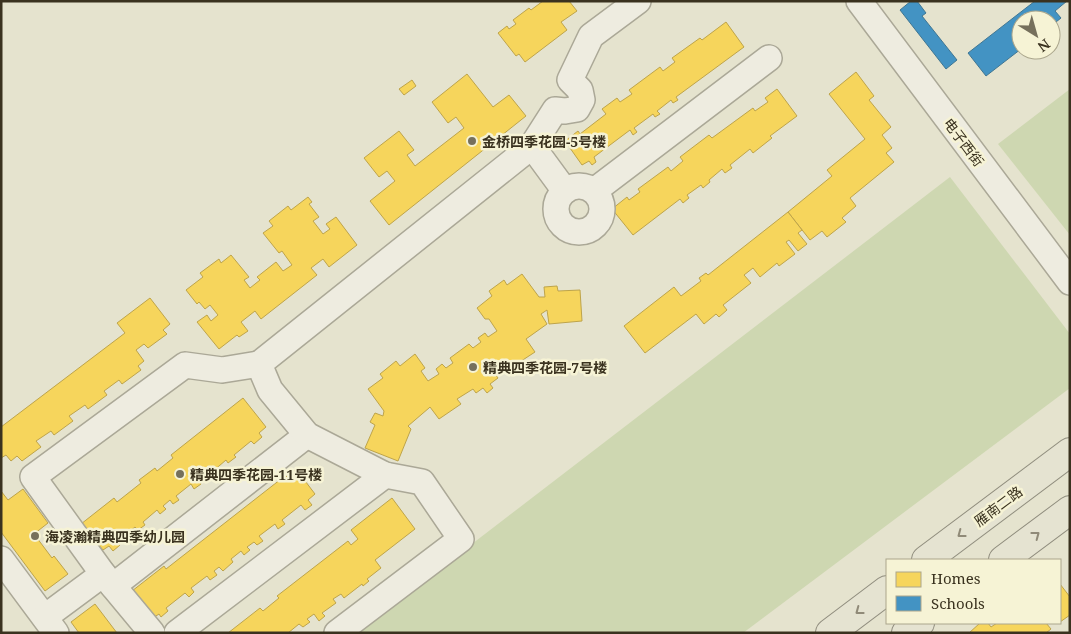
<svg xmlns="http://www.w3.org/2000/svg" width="1071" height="634" viewBox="0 0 1071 634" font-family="'Noto Serif','Noto Sans SC',serif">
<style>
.green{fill:#ced7b1}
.homes{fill:#f6d55c;stroke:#bea44a}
.schools{fill:#4393c3;stroke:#407692}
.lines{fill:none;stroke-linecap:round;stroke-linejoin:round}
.minor-casing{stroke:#aba897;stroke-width:28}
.major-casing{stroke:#908d7e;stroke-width:30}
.minor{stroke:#eeece0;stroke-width:25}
.major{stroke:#e5e3d1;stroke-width:28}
.oneway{stroke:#908a78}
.poi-dot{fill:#76705c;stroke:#f6f3d5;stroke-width:2}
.labels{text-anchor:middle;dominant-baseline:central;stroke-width:5;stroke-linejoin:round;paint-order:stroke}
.poi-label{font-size:14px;font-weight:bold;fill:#3a321f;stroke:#f6f3d5;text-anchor:start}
.street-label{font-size:14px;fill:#3a321f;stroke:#f6f3d5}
</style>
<rect width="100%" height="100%" fill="#e5e3ce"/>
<g class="green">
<polygon points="1070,89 1070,235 998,144"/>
<polygon points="950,177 1070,334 1070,388 743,633 356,633"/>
</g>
<g class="homes">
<polygon points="543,1 569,1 577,11 561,22 567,30 525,62 519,54 516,56 498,33 507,26 509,29 516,24 513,20 529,8 531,10"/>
<polygon points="726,22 744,47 676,97 678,100 673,103 671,100 657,111 660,114 655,117 653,114 634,128 637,132 633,135 630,130 594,157 596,162 592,165 589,161 582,165 565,141 578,131 580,134 606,114 602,109 617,98 620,102 632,94 629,90 660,67 663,71 675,62 672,58 700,38 702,40"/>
<polygon points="856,72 874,96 869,100 891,127 882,135 892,148 886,153 894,162 850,198 856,206 842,218 846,222 827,237 822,231 810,240 788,212 832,176 827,170 865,139 829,94"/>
<polygon points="467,74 493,107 509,95 526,116 389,225 370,201 395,181 387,171 379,177 364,158 399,131 414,150 407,155 415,166 464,128 456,117 448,123 432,102"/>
<polygon points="412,80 416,86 404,95 399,89"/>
<polygon points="777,89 797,116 770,136 772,138 753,153 750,149 730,165 732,168 725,173 722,169 709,180 710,182 703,188 701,185 687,195 689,198 683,203 680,199 633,235 612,209 627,197 629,200 640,192 638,189 668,167 671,171 683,161 680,157 709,135 712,138 753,108 755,111 768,102 765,98"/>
<polygon points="308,197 312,202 309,204 319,217 313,221 323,234 330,229 326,224 336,217 357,245 329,267 323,259 311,268 317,275 261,319 255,311 241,322 248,331 239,337 237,335 219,349 197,322 207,315 211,321 218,315 210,305 205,309 199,302 197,304 186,290 203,277 200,273 219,259 221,263 231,255 249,277 244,280 250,288 260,280 257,277 276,262 283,271 292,265 282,251 279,253 263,233 273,226 269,221 288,206 291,210"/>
<polygon points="788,212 802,230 798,233 807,244 798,251 789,240 786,242 795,254 779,266 777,263 760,277 753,268 744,275 751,283 723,305 727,310 719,317 716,314 704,324 696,314 645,353 624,326 674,287 681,296 701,281 699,278 706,273 708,275"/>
<polygon points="522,274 539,297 545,297 544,287 557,286 558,291 580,290 582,321 549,324 547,310 541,314 547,324 526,339 535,352 512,367 508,360 493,371 498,378 490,384 493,388 487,393 483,388 476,393 473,389 457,399 461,404 439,419 430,407 429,408 408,426 411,429 398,461 365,448 375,425 370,422 375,413 383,416 384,411 368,389 383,378 380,374 396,361 400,366 415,354 425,368 421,371 428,381 439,374 436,369 442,364 446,368 453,363 450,358 469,344 473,348 481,342 478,338 485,333 488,337 497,331 489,319 485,319 477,308 492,296 489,291 504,280 507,285"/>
<polygon points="150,298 170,324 163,330 167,334 148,348 144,344 136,350 144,361 138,366 141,370 122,384 119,380 104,391 107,395 88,409 85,405 69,416 73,421 54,435 51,431 36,441 41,447 22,461 17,456 11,461 6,455 1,458 1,427 125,333 117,323"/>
<polygon points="243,398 266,427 259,433 262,437 254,444 251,441 234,455 236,457 228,463 226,460 212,472 214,474 207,479 203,475 198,479 201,484 194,489 191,484 176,496 179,500 173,504 170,500 163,506 166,509 160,514 157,510 143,522 145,525 138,530 135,527 117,542 120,545 113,551 109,546 103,550 81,524 114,498 117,502 141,483 139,480 155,468 157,471 173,458 171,455"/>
<polygon points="296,469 315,494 308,500 312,505 305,510 301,505 282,520 285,524 278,529 275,524 259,536 263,541 257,545 254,542 247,547 250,550 244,555 241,551 231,559 233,562 223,571 219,567 214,571 217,575 210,580 207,576 191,588 194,592 189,597 185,593 166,608 168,611 161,617 159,614 153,618 132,591 164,566 166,569 281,479 282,480"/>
<polygon points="23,489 48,523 34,534 52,558 54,556 68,574 45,591 1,532 1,491 8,500"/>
<polygon points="392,498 415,529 375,560 381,568 367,579 369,581 363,586 362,584 344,598 341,594 333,599 336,603 322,613 325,616 319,621 314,614 307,619 310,622 303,627 299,624 288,633 228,633 260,608 263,611 279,598 277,596 348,541 351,545 358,539 351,530"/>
<polygon points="1060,584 1070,597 1070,615 1060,622"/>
<polygon points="95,604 117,633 79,633 71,622"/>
<polygon points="980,623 988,623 991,627 997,623 1046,623 1051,629 1046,633 969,633"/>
</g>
<g class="schools">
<polygon points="911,1 917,1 926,13 922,16 957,60 946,69 900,10"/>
<polygon points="1035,1 1067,1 1055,11 1061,18 1051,26 1051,20 1021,20 1021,49 986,76 968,53"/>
</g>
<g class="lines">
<g class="minor-casing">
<g id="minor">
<polyline points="859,1 1070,282"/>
<polyline points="532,146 565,191"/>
<circle cx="579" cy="209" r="23"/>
<polyline points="594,191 769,58"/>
<polyline points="259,364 532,146 555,110 565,111 577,109 582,100 580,90 570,80 591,36 638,1"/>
<polyline points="1,559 56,633"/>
<polyline points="103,574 152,633"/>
<polyline points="113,586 307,435"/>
<polyline points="45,617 103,574 33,477 185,365 222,370 259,364 270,390 307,435 385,475 422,482 461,539 337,633"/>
<polyline points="177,633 385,475"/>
</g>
</g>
<g class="major-casing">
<g id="major">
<polyline points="926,560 1070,452"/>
<polyline points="1003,560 1070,510"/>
<polyline points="830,633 887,590"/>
<polyline points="906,633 920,623"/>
</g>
</g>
<use href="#minor" class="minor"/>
<use href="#major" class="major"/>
</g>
<defs><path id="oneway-chevron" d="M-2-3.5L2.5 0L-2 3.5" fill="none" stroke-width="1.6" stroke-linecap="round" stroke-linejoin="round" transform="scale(1.25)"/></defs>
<g class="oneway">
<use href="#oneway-chevron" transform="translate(961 534) rotate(143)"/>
<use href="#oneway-chevron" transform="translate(1036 535) rotate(-37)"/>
<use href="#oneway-chevron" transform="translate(859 611) rotate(143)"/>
</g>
<g class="poi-dot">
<circle cx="472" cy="141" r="5"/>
<circle cx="473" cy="367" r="5"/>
<circle cx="180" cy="474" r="5"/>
<circle cx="35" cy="536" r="5"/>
</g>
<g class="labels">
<g class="poi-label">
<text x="482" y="141">金桥四季花园-5号楼</text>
<text x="483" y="367">精典四季花园-7号楼</text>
<text x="190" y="474">精典四季花园-11号楼</text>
<text x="45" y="536">海凌瀚精典四季幼儿园</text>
</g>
<g class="street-label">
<text transform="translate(964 142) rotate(53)">电子西街</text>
<text transform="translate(998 506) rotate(-37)">雁南二路</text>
</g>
</g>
<rect width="1071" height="634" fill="none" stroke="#3a321f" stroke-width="5"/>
<rect x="886" y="559" width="175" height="65" fill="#f6f3d5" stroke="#aba68c"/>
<rect x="896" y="572" width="25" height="15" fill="#f6d55c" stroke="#aba68c"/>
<text x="931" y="584" font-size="15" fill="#3a321f">Homes</text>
<rect x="896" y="596" width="25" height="15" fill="#4393c3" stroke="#aba68c"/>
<text x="931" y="609" font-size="15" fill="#3a321f">Schools</text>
<g transform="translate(1036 35) rotate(143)"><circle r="24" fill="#f6f3d5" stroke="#aba68c"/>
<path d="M0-4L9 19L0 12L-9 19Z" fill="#76705c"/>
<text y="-8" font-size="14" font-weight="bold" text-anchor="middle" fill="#3a321f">N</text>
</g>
</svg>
